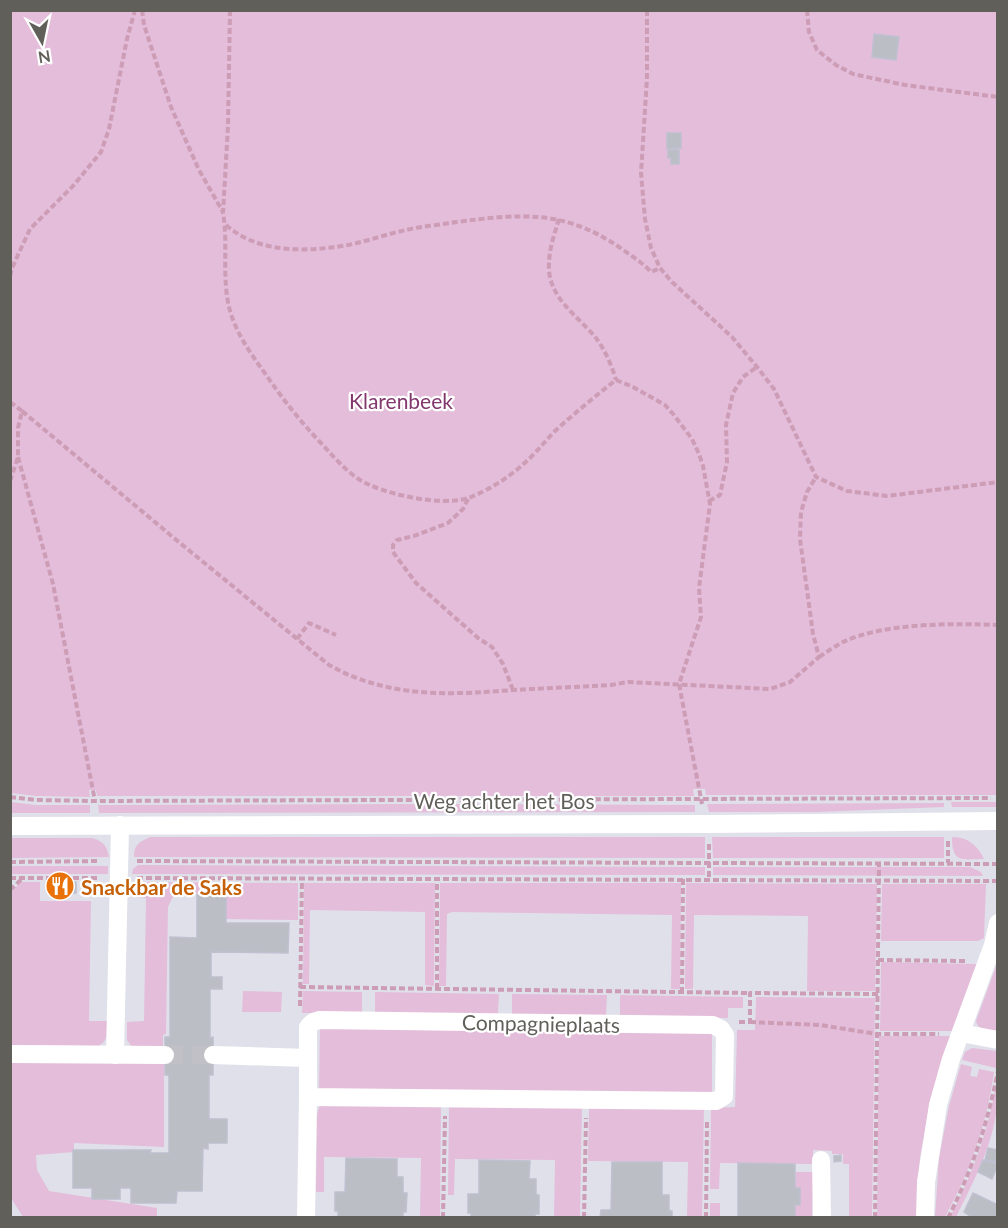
<svg xmlns="http://www.w3.org/2000/svg" width="1008" height="1228" viewBox="0 0 1008 1228" font-family="Lato,sans-serif">
<style>
.green{fill:#e3bdda}
.building{fill:#bcbec6;stroke:#bfc0d0;stroke-width:1.5}
.lines{fill:none;stroke-linecap:round;stroke-linejoin:round}
.street-tunnel{stroke:#c0c0c6;stroke-width:18;stroke-dasharray:18 9;stroke-linecap:butt}
.path{stroke:#cd9cb5;stroke-width:4;stroke-dasharray:6 3;stroke-linecap:butt}
.street{stroke:#fff;stroke-width:18}
.labels{text-anchor:middle;dominant-baseline:central;stroke-width:4.5;stroke-linejoin:round;paint-order:stroke}
.park-label{font-size:21px;fill:#82376d;stroke:#fff}
.street-label{font-size:21px;fill:#615f59;stroke:#fff}
.food-label{font-size:21px;font-weight:bold;fill:#c56008;stroke:#fff;text-anchor:start}
</style>
<rect width="100%" height="100%" fill="#e0e0eb"/>
<g class="green">
<polygon points="10,11 997,11 997,795 706,795 705,789 693,789 694,796 97,796 96,790 89,790 90,797 36,796 11,793"/>
<polygon points="11,802 36,805 90,805 90,813 11,813"/>
<polygon points="951,802 997,802 997,807 952,807"/>
<polygon points="944,803 944,807 817,812 709,812 707,804"/>
<polygon points="441,804 695,805 695,812 99,813 98,805"/>
<path d="M150 837H705V858L134 857C134 844 140 842 150 837Z"/>
<polygon points="712,837 944,837 944,858 713,858"/>
<path d="M953 837C968 837 978 846 984 859 963 859 952 864 952 838Z"/>
<path d="M10 838H92C103 841 107 846 109 857L11 858Z"/>
<polygon points="138,865 705,867 705,875 132,874 133,869"/>
<rect x="11" y="866" width="97" height="8"/>
<polygon points="713,867 970,867 981,872 983,876 713,875"/>
<path d="M21 882H40V901H91L89 1021H107C107 1032 109 1041 98 1046L11 1045 10 893Z"/>
<polygon points="132,882 298,883 298,920 226,919 226,894 181,893 172,898 168,907 166,1034 163,1035 163,1048 132,1047 127,1040 127,1022 144,1021 146,898 131,897"/>
<polygon points="304,883 435,883 434,986 425,985 425,912 310,910 309,984 303,984"/>
<polygon points="440,883 681,883 680,989 671,989 672,915 452,912 447,914 446,986 439,986"/>
<polygon points="686,883 877,884 875,991 807,991 808,916 694,915 693,989 685,989"/>
<polygon points="882,884 986,884 984,938 978,941 881,941"/>
<polygon points="881,962 977,964 952,1031 880,1031"/>
<path d="M997 964V1032C989 1030 978 1031 976 1021Z"/>
<polygon points="243,991 282,992 281,1012 242,1012"/>
<polygon points="303,991 362,992 362,1013 302,1013"/>
<polygon points="375,992 499,994 498,1014 375,1014"/>
<polygon points="512,994 607,995 606,1017 512,1016"/>
<polygon points="620,995 743,997 743,1008 728,1008 728,1018 620,1017"/>
<polygon points="756,997 875,998 872,1217 849,1217 849,1164 843,1164 843,1154 832,1154 832,1151 813,1150 813,1164 720,1163 719,1189 710,1189 711,1108 735,1107 737,1030 755,1030"/>
<polygon points="320,1026 712,1032 712,1094 319,1089"/>
<polygon points="879,1036 950,1036 930,1103 920,1157 916,1217 877,1218"/>
<polygon points="972,1048 997,1051 996,1068 962,1060 965,1052"/>
<polygon points="11,1062 164,1062 164,1147 74,1143 74,1152 36,1155 37,1170 49,1191 157,1208 157,1217 23,1217 11,1198"/>
<path d="M961 1064 972 1067 970 1076 977 1077 979 1069 994 1072C986 1126 971 1169 945 1217H935L939 1158 949 1106Z"/>
<path d="M997 1080C998 1090 998 1099 997 1108 992 1147 973 1183 956 1217H950C973 1174 989 1129 997 1080Z"/>
<polygon points="441,1104 440,1217 420,1217 421,1158 324,1157 324,1192 316,1192 317,1114 320,1105"/>
<polygon points="449,1104 582,1106 580,1217 554,1217 555,1160 455,1159 454,1195 448,1195"/>
<polygon points="589,1107 704,1108 702,1217 687,1217 688,1162 588,1161"/>
<polygon points="796,1172 813,1172 812,1217 795,1218 795,1206 800,1205 800,1188 795,1187"/>
<rect x="710" y="1203" width="10" height="14"/>
</g>
<g class="building">
<polygon points="874,34 899,37 896,60 872,57"/>
<polygon points="667,133 681,133 681,148 667,149"/>
<polygon points="668,150 679,150 679,164 671,164 671,158 668,158"/>
<rect x="55" y="882" width="21" height="11"/>
<polygon points="197,894 226,894 226,923 289,923 288,953 211,952 211,977 222,977 222,989 210,989 210,1038 213,1037 213,1075 209,1075 209,1119 227,1119 227,1143 208,1143 208,1149 203,1148 202,1191 177,1191 176,1203 131,1203 131,1188 120,1188 120,1199 92,1199 92,1188 73,1188 73,1150 151,1150 150,1153 169,1153 169,1075 165,1075 165,1037 170,1037 170,937 197,938"/>
<polygon points="988,1148 998,1150 995,1162 985,1160"/>
<polygon points="841,1155 841,1161 834,1162 834,1156"/>
<polygon points="346,1158 397,1159 397,1177 403,1177 403,1193 407,1193 406,1212 403,1212 403,1218 338,1218 338,1211 335,1211 335,1192 345,1192"/>
<polygon points="479,1160 530,1161 529,1179 536,1179 536,1195 539,1195 539,1214 535,1214 535,1218 471,1218 471,1213 468,1213 468,1194 479,1194"/>
<polygon points="983,1160 998,1164 992,1179 978,1172"/>
<polygon points="612,1162 662,1162 662,1195 669,1195 669,1211 672,1211 672,1218 600,1218 601,1210 611,1210"/>
<polygon points="738,1163 795,1164 795,1188 800,1188 800,1205 795,1205 795,1218 738,1218"/>
<polygon points="973,1193 998,1205 998,1218 973,1218 964,1212"/>
</g>
<g class="lines">
<polyline class="street-tunnel" points="165,1055 213,1055"/>
<g class="path">
<polyline points="142,10 144,25 171,107 199,170 223,212"/>
<path d="M230 10 228 126 223 213C229 247 220 283 232 317 239 337 251 354 264 372 282 398 299 420 321 443 332 455 343 468 357 478 380 494 444 508 471 497 493 488 514 474 531 457 540 448 547 439 556 430 574 414 593 398 612 383L616 380 633 387 665 405 674 415 692 439 699 454 703 466 710 504 699 588 701 617 679 684 702 804"/>
<polyline points="647,10 647,78 641,173 645,219 651,248 660,268 672,282 732,337 757,367 774,389 816,477 847,491 887,496 998,482"/>
<polyline points="807,10 809,32 817,50 836,65 853,74 905,85 998,97"/>
<path d="M559 219C554 235 548 252 549 270 551 300 579 317 596 338 605 350 612 366 616 380"/>
<path d="M226 225C259 254 307 252 348 245 368 241 387 234 406 230 422 226 440 225 456 222 520 214 563 209 619 247 630 255 642 262 651 272L660 268"/>
<polyline points="10,276 12,268 30,229 73,186 101,152 109,129 127,39 135,10"/>
<polyline points="10,402 22,411"/>
<polyline points="18,457 53,584 95,801"/>
<path d="M10 481 18 457V428L22 411 180 543 329 665C337 669 345 674 354 677 409 698 457 694 514 690 546 688 579 687 611 685L628 682 770 689 790 682 819 657 813 634 800 539 801 512 807 492 816 477"/>
<polyline points="468,499 463,509 448,523 414,536 397,540 393,545 393,552 416,583 478,638 492,647 503,664 513,690"/>
<polyline points="709,501 720,495 727,462 726,425 733,393 743,377 757,367"/>
<polyline points="297,639 309,623 336,635"/>
<path d="M819 657C827 652 835 646 843 642 883 623 954 623 998 625"/>
<polyline points="10,797 36,800 95,801 991,798"/>
<polyline points="948,841 948,863"/>
<polyline points="709,844 709,879"/>
<polyline points="137,861 998,864"/>
<polyline points="10,862 100,861"/>
<polyline points="10,878 100,878"/>
<polyline points="137,878 998,881"/>
<polyline points="10,890 23,878"/>
<polyline points="878,960 967,961"/>
<polyline points="300,987 750,993"/>
<polyline points="437,989 437,879"/>
<polyline points="682,993 683,879"/>
<polyline points="300,1006 302,878"/>
<polyline points="739,1022 750,1022 750,993 878,994"/>
<polyline points="750,1022 820,1025 877,1034 939,1034"/>
<polyline points="443,1218 445,1116"/>
<polyline points="584,1218 586,1118"/>
<polyline points="706,1218 707,1120"/>
<polyline points="875,1218 879,863"/>
<path d="M948 1218C973 1168 987 1125 998 1071"/>
</g>
<g class="street">
<polyline points="10,826 706,824 998,821"/>
<polygon points="319,1020 713,1025 721,1029 725,1035 724,1096 716,1101 308,1097 308,1027 313,1022"/>
<polyline points="961,1033 998,1040"/>
<polyline points="10,1054 165,1055"/>
<polyline points="115,1055 120,825"/>
<polyline points="213,1055 307,1058"/>
<polyline points="821,1160 822,1218"/>
<polyline points="306,1218 308,1097"/>
<polyline points="925,1218 926,1182 938,1105 951,1059 993,945 998,923"/>
</g>
</g>
<defs>
<g id="restaurant-disc" transform="scale(1.5)"><circle r="9.5" fill="#e8710a" stroke="#fff"/><path d="M-5-6h1v4h1v-4h1v4h1v-4h1v5L-1.5 .5V6h-2V.5L-5-1ZM5-6V6H3V1.5H1.5Q1.5-4 5-6Z" fill="#fff"/></g>
</defs>
<g fill-rule="evenodd">
<use href="#restaurant-disc" x="60" y="886"/>
</g>
<g class="labels">
<g class="park-label">
<text x="401" y="400">Klarenbeek</text>
</g>
<g class="street-label">
<text x="504" y="800">Weg achter het Bos</text>
<text transform="translate(541 1023) rotate(1)">Compagnieplaats</text>
</g>
<g class="food-label">
<text x="81" y="886">Snackbar de Saks</text>
</g>
</g>
<rect width="1008" height="1228" fill="none" stroke="#615f59" stroke-width="24"/>
<g transform="translate(42 42) rotate(171)" stroke="#ffffff" stroke-width="4.5" paint-order="stroke">
<path d="M0-4.5L10 22L0 15L-10 22Z" fill="#615f59"/>
<text y="-9" font-size="16" font-weight="bold" text-anchor="middle" fill="#615f59">N</text>
</g>
</svg>
